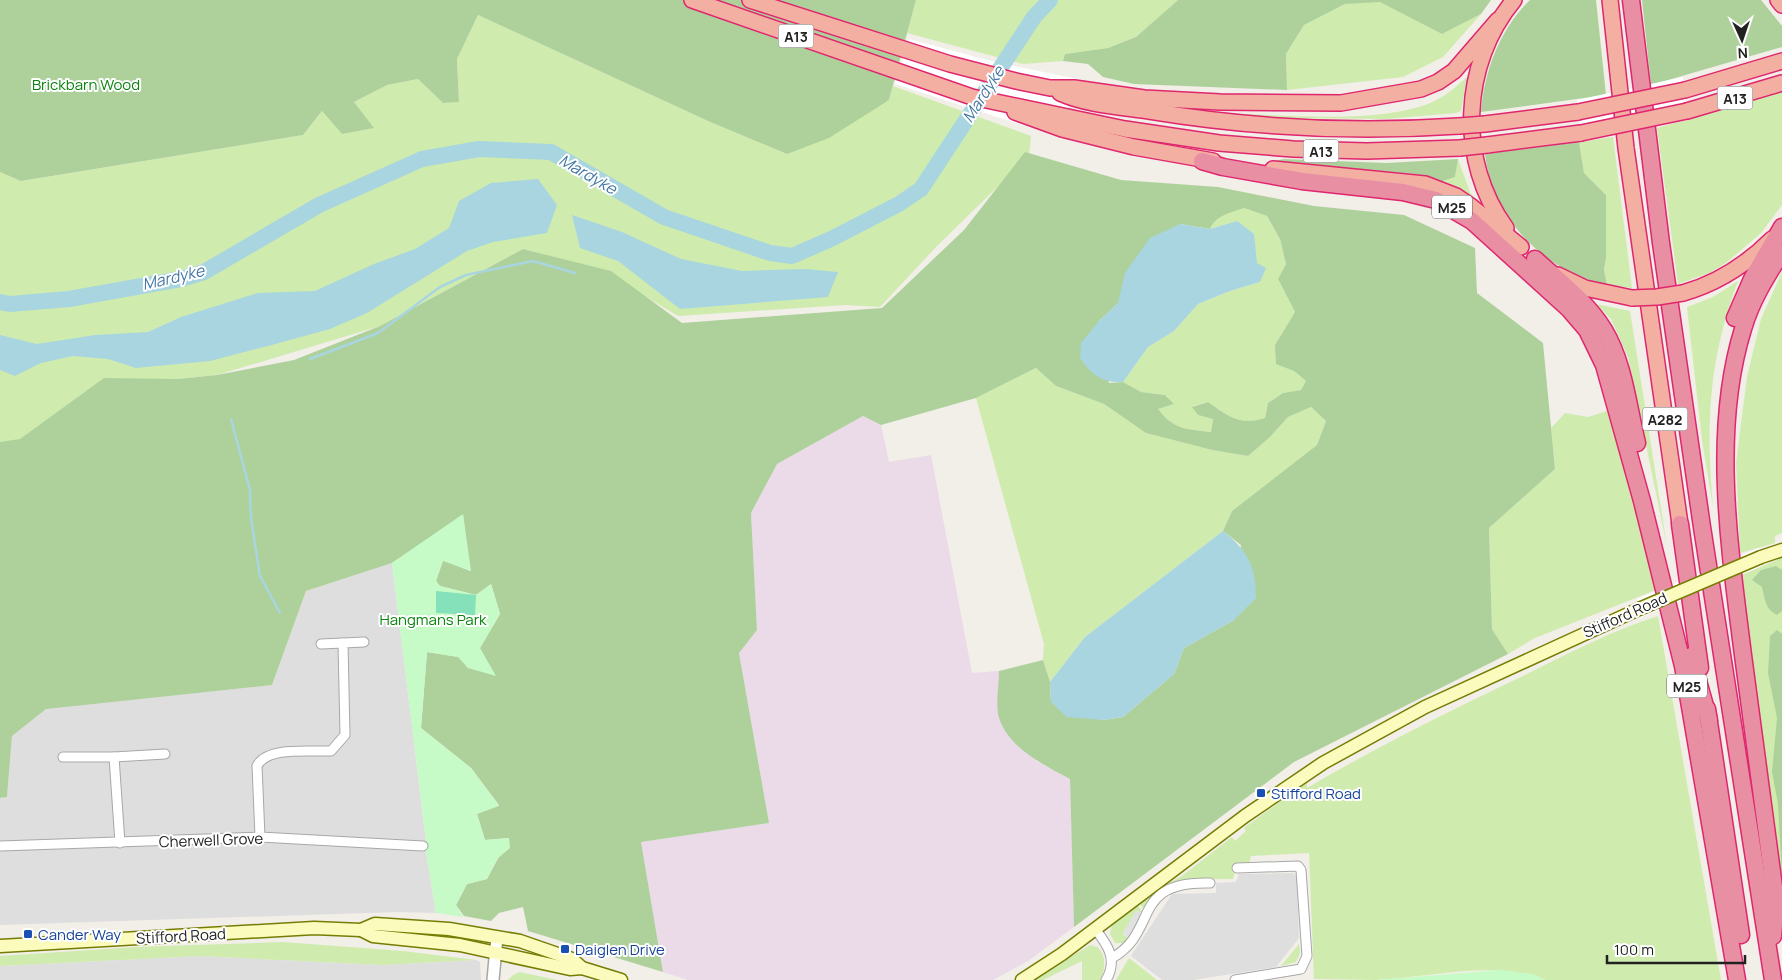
<svg xmlns="http://www.w3.org/2000/svg" width="1782" height="980" viewBox="0 0 1782 980" font-family="Manrope,sans-serif">
<style>
.residential{fill:#dfdede}
.industrial{fill:#ebdae8}
.grass{fill:#cfecae}
.forest{fill:#aed19c;fill-rule:evenodd}
.park{fill:#c6fbc8}
.pitch{fill:#85e1b9}
.parking{fill:#e1e1e1}
.water{fill:#a8d5df}
.pier{fill:#fff}
.lines{fill:none;stroke-linecap:round;stroke-linejoin:round}
.stream{stroke:#a8d5df;stroke-width:2.5}
.river{stroke:#a8d5df;stroke-width:16}
.minor-casing{stroke:#a8a8a8;stroke-width:11}
.tertiary-casing{stroke:#a8a8a8;stroke-width:14}
.secondary-casing{stroke:#767d03;stroke-width:15}
.trunk-casing{stroke:#df266e;stroke-width:18}
.motorway-casing{stroke:#df266e;stroke-width:19}
.minor{stroke:#fff;stroke-width:9}
.tertiary{stroke:#fff;stroke-width:11}
.secondary{stroke:#fbfbbd;stroke-width:12}
.trunk{stroke:#f3b0a2;stroke-width:15}
.motorway{stroke:#e98fa4;stroke-width:16}
.secondary-bridge-casing{stroke:#767d03;stroke-width:15;stroke-linecap:butt}
.trunk-bridge-casing{stroke:#df266e;stroke-width:18;stroke-linecap:butt}
.secondary-bridge{stroke:#fbfbbd;stroke-width:12}
.trunk-bridge{stroke:#f3b0a2;stroke-width:15}
.transit-dot{fill:#1a4fb4;stroke:#fff;stroke-width:2}
.labels{text-anchor:middle;dominant-baseline:central;stroke-width:4;stroke-linejoin:round;paint-order:stroke}
.shield{fill:#fff;stroke:#646464;stroke-width:1}
.shield-label{font-size:14px;font-weight:bold;fill:#212121}
.park-label{font-size:15px;fill:#0a840f;stroke:#fff}
.street-label{font-size:15px;fill:#212121;stroke:#fff}
.transit-label{font-size:15px;fill:#164399;stroke:#fff;text-anchor:start}
.water-label{font-size:16px;font-style:italic;fill:#4578a4;stroke:#fff}
</style>
<rect width="100%" height="100%" fill="#f2eee8"/>
<g class="residential">
<polygon points="392,563 426,841 426,852 436,913 396,912 0,925 0,798 7,797 12,736 46,708 272,685 306,591"/>
<polygon points="1294,873 1297,877 1299,938 1276,967 1193,980 1162,980 1131,956 1172,894 1216,893 1216,883 1236,882 1239,874"/>
<polygon points="201,956 382,965 476,960 480,962 481,980 0,980 0,966"/>
</g>
<polygon class="industrial" points="863,416 881,425 889,462 931,455 972,673 999,671 998,712 1036,761 1070,779 1074,927 1028,961 993,980 688,980 663,972 641,842 769,823 739,653 757,630 751,513 777,464"/>
<g class="grass">
<polygon points="916,0 1178,0 1136,37 1108,48 1065,54 1063,61 1023,64 907,33"/>
<polygon points="1380,1 1442,34 1481,14 1443,57 1403,77 1287,90 1286,54 1304,25 1345,4"/>
<polygon points="478,15 708,121 787,154 889,100 893,86 1031,136 1029,156 936,247 880,307 845,305 678,316 602,270 523,249 380,326 217,375 178,379 21,442 0,445 0,172 22,181 303,135 322,111 342,134 373,128 354,102 387,85 418,79 443,103 459,101 457,59"/>
<path d="M1467 77 1461 111 1456 113 1386 119 1276 118 1224 113C1281 115 1364 123 1419 107 1438 102 1453 90 1467 77Z"/>
<polygon points="1782,92 1782,205 1761,233 1726,263 1709,273 1678,284 1657,128"/>
<polygon points="1613,137 1632,288 1607,285 1604,270 1606,258 1606,195 1584,173 1579,142"/>
<polygon points="1458,159 1470,192 1478,203 1440,182 1455,177"/>
<path d="M1244 208 1267 216 1280 239 1286 264 1278 279 1295 312 1275 345 1294 371 1306 381 1301 390 1283 393 1268 403 1265 418C1240 426 1228 416 1208 402L1193 406 1198 415 1213 418 1211 432C1186 429 1174 430 1157 409L1173 404 1165 395 1141 392 1123 382 1148 347 1174 331 1198 304 1230 291 1260 282 1257 263 1237 221 1210 229C1216 214 1230 213 1244 208Z"/>
<polygon points="1782,272 1782,533 1775,536 1775,543 1740,553 1736,463 1747,377 1761,319"/>
<path d="M1738 281C1708 361 1706 424 1713 507L1702 440 1687 307 1713 297Z"/>
<polygon points="1596,304 1630,311 1667,547 1628,357 1611,319"/>
<polygon points="1036,368 1056,386 1104,404 1146,433 1212,450 1248,456 1269,438 1288,417 1311,407 1326,421 1317,445 1232,511 1223,531 1085,637 1050,682 1043,660 1044,644 976,398"/>
<polygon points="1607,411 1624,459 1658,589 1535,638 1508,654 1492,629 1489,528 1555,469 1551,428 1565,413 1588,417"/>
<polygon points="1782,555 1782,878 1741,575 1777,560 1777,557"/>
<path d="M1658 616 1721 980H1545C1499 959 1426 978 1375 980 1355 980 1335 979 1314 979L1309 853 1251 856 1250 861 1246 865H1237L1233 879C1213 879 1170 878 1155 893 1151 898 1148 905 1145 910L1139 903 1152 892 1182 876 1232 837 1235 841 1246 831 1244 828 1307 782V788C1377 747 1449 711 1523 676 1567 654 1611 631 1658 616Z"/>
<polygon points="1137,904 1143,913 1137,911 1123,934 1128,938 1125,943 1115,943 1110,934 1112,924"/>
<polygon points="283,942 403,951 476,960 382,965 201,956 0,966 0,956 136,947"/>
<polygon points="1299,944 1300,953 1296,962 1281,966"/>
<path d="M1090 945 1097 947C1107 955 1105 969 1101 980H1082V961L1043 980H1034Z"/>
<polygon points="1129,958 1157,980 1116,980"/>
<polygon points="520,972 557,980 508,980 513,975"/>
</g>
<g class="forest">
<polygon points="0,0 916,0 889,100 829,138 787,154 708,121 478,15 457,59 459,102 443,103 418,79 387,85 354,102 374,128 342,134 322,111 303,135 21,181 0,172"/>
<polygon points="1178,0 1491,0 1481,14 1442,34 1380,2 1345,4 1304,25 1286,54 1287,90 1134,84 1103,77 1088,64 1063,61 1065,54 1108,48 1136,37"/>
<path d="M1530 0H1596L1606 95 1481 112C1484 71 1500 29 1530 0Z"/>
<polygon points="1642,0 1761,0 1782,26 1782,47 1651,85"/>
<path d="M1579 142 1584 173 1606 195V258L1604 270 1607 285C1544 271 1493 219 1485 154Z"/>
<path d="M1025 152 1121 180 1218 187 1314 206 1404 215 1475 248 1477 293 1543 343 1555 469 1489 528 1492 629 1508 654 1294 762 1074 927 1070 779C1042 764 1006 747 998 714 996 701 999 684 999 671L1043 660 1050 682 1051 702 1103 720 1123 717 1174 674 1184 648 1234 620 1241 545 1223 531 1232 511 1317 445 1326 421 1311 407 1288 417 1269 438 1248 456 1212 450 1146 433 1104 404 1056 386 1036 368 976 398 881 425 863 416 777 464 751 513 757 630 739 653 769 823 641 842 663 972 528 931 523 907 499 913 491 921 464 916 456 905 467 884 487 879 509 838 485 840 477 814 499 805 471 768 421 728 427 652 459 657 468 668 500 614 491 584 476 595 440 586 436 581 443 560 470 571 463 515 392 563 306 591 272 685 46 709 12 736 7 797 0 798V442L20 439 104 378 178 379 217 375 294 360 380 326 523 249 611 271 682 323 882 308 964 230ZM1244 208 1267 216 1280 239 1286 264 1278 279 1295 312 1275 345 1276 364 1294 371 1306 381 1301 390 1283 393 1268 403 1265 418C1240 426 1228 416 1208 402L1192 407 1198 415 1213 419 1211 432C1186 429 1174 430 1158 409L1174 404 1165 395 1141 392 1123 382 1109 383 1099 321 1118 303 1180 224 1210 229C1216 215 1230 213 1244 208Z"/>
<polygon points="1284,159 1387,163 1458,159 1455,177 1440,182 1424,175 1275,161"/>
<path d="M1776 566 1782 570V611L1777 615C1765 609 1765 599 1762 587L1752 580 1761 570Z"/>
<polygon points="1777,630 1782,634 1782,878 1778,804 1772,772 1777,718 1768,673 1770,636"/>
</g>
<g class="park">
<polygon points="463,514 471,571 443,561 436,581 440,586 476,595 491,584 500,614 480,648 496,676 468,668 458,657 427,652 421,728 471,768 499,806 477,814 485,840 509,838 510,848 497,859 487,879 467,884 456,905 463,917 436,913 426,852 426,841 392,563"/>
<polygon points="1500,970 1533,974 1545,980 1376,980"/>
</g>
<polygon class="pitch" points="436,591 476,595 475,615 436,613"/>
<polygon class="parking" points="1136,911 1143,913 1128,938 1123,933"/>
<g class="water">
<polygon points="538,179 557,205 547,233 493,242 467,251 367,313 330,329 268,346 210,361 136,368 108,359 73,356 41,363 15,376 0,370 0,335 37,344 95,335 148,332 181,317 258,293 315,291 374,264 415,249 449,228 459,201 491,183"/>
<polygon points="572,215 622,232 681,259 742,271 805,269 838,272 828,297 680,309 618,261 580,248"/>
<path d="M1237 221 1254 234 1257 263 1266 268 1260 282 1230 291 1198 304 1174 331 1148 347 1123 382C1102 383 1092 375 1080 358L1081 343 1099 321 1118 303 1125 273 1150 238 1180 224 1210 229Z"/>
<path d="M1223 531C1248 551 1256 566 1256 598L1234 620 1184 648 1174 674 1123 717 1103 720 1067 717 1051 702 1050 682 1085 637Z"/>
</g>
<g class="pier">
<polygon points="909,39 995,62 1077,79 1059,137 895,84"/>
<polygon points="1683,77 1688,120 1582,142 1577,100"/>
<polygon points="1759,548 1762,566 1640,618 1637,599"/>
</g>
<g class="lines">
<g class="stream">
<polyline points="310,359 378,333 440,287 466,275 533,261 575,273"/>
<polyline points="231,419 250,490 251,518 260,576 280,613"/>
</g>
<polyline class="river" points="0,302 10,304 69,299 181,279 204,272 319,205 422,159 479,149 551,152 664,217 770,253 792,256 831,239 899,204 921,189 1034,17 1050,0"/>
<g class="minor-casing">
<g id="minor">
<polyline points="321,644 343,643"/>
<polyline points="63,757 114,757"/>
<path d="M260 837 257 766C267 746 310 752 331 751L345 735 343 643 364 642"/>
<polyline points="120,843 114,757 165,754"/>
<polyline points="0,846 260,837 423,846"/>
<path d="M1095 929C1108 945 1118 960 1106 980"/>
<path d="M1112 958C1160 931 1129 881 1210 883"/>
<polyline points="1235,980 1301,969 1307,956 1301,870 1298,866 1237,868"/>
</g>
</g>
<g class="tertiary-casing">
<polyline id="tertiary" points="493,980 497,937"/>
</g>
<g class="secondary-casing">
<g id="secondary">
<polyline points="1761,557 1782,550"/>
<polyline points="361,930 373,936 460,945 570,969 582,968 621,980"/>
<polyline points="0,946 314,928 361,930 375,924 449,929 520,941 572,959 582,968"/>
<polyline points="1022,980 1062,954 1245,816 1323,763 1425,707 1639,609"/>
</g>
</g>
<g class="trunk-casing">
<g id="trunk">
<polyline points="692,0 972,97 1125,129 1219,143 1293,149 1367,151 1460,148"/>
<polyline points="750,0 950,64 1016,81 1050,88 1074,88 1144,98 1220,102 1341,103 1421,89 1438,82 1454,71 1498,20"/>
<polyline points="1610,0 1626,148 1680,524"/>
<polyline points="1778,0 1782,5"/>
<polyline points="1685,90 1782,61"/>
<path d="M1060 93C1087 105 1120 107 1149 111 1252 128 1354 133 1459 126"/>
<polyline points="1687,111 1782,83"/>
<polyline points="1015,112 1062,129 1134,147 1213,161"/>
<polyline points="1485,124 1578,112"/>
<polyline points="1487,145 1581,133"/>
<polyline points="1273,169 1425,184 1456,196 1472,207 1521,247"/>
<path d="M1506 228C1457 161 1461 64 1514 0"/>
<polyline points="1558,275 1585,288 1632,298"/>
<path d="M1683 293C1718 283 1746 265 1772 239"/>
</g>
</g>
<g class="motorway-casing">
<g id="motorway">
<polyline points="1631,0 1661,243 1702,527 1773,980"/>
<polyline points="1202,161 1223,167 1302,181 1403,192 1436,200 1472,221 1569,309 1587,330 1604,365 1642,501 1683,666 1737,980"/>
<path d="M1535 259C1559 281 1587 302 1604 330 1624 363 1628 406 1637 443"/>
<polyline points="1735,318 1752,279 1782,227"/>
<polyline points="1680,524 1700,668"/>
<polyline points="1691,656 1709,720"/>
<polyline points="1707,709 1741,935"/>
<path d="M1773 936 1776 902C1765 820 1754 737 1743 655 1730 551 1711 432 1743 329 1751 301 1766 277 1782 252"/>
</g>
</g>
<use href="#minor" class="minor"/>
<use href="#tertiary" class="tertiary"/>
<use href="#secondary" class="secondary"/>
<use href="#trunk" class="trunk"/>
<use href="#motorway" class="motorway"/>
<g class="secondary-bridge-casing">
<polyline id="secondary-bridge" points="1639,609 1761,557"/>
</g>
<g class="trunk-bridge-casing">
<g id="trunk-bridge">
<polyline points="1578,112 1685,90"/>
<polyline points="1459,126 1485,124"/>
<polyline points="1581,133 1687,111"/>
<polyline points="1460,148 1487,145"/>
<polyline points="1632,298 1657,297 1683,293"/>
</g>
</g>
<use href="#secondary-bridge" class="secondary-bridge"/>
<use href="#trunk-bridge" class="trunk-bridge"/>
</g>
<g class="transit-dot">
<rect x="1256" y="788" width="10" height="10" rx="2.5"/>
<rect x="23" y="929" width="10" height="10" rx="2.5"/>
<rect x="560" y="944" width="10" height="10" rx="2.5"/>
</g>
<g class="labels">
<g class="shield">
<rect x="778.5" y="24.5" width="35" height="23" rx="4"/>
<rect x="1717.5" y="86.5" width="35" height="23" rx="4"/>
<rect x="1303.5" y="139.5" width="35" height="23" rx="4"/>
<rect x="1432" y="195.5" width="40" height="23" rx="4"/>
<rect x="1642.5" y="407.5" width="45" height="23" rx="4"/>
<rect x="1667" y="674.5" width="40" height="23" rx="4"/>
</g>
<g class="shield-label">
<text x="796" y="36">A13</text>
<text x="1735" y="98">A13</text>
<text x="1321" y="151">A13</text>
<text x="1452" y="207">M25</text>
<text x="1665" y="419">A282</text>
<text x="1687" y="686">M25</text>
</g>
<g class="park-label">
<text x="86" y="84">Brickbarn Wood</text>
<text x="433" y="619">Hangmans Park</text>
</g>
<g class="street-label">
<text transform="translate(1625 615) rotate(-24)">Stifford Road</text>
<text transform="translate(211 840) rotate(-2)">Cherwell Grove</text>
<text transform="translate(181 936) rotate(-3)">Stifford Road</text>
</g>
<g class="transit-label">
<text x="1271" y="793">Stifford Road</text>
<text x="38" y="934">Cander Way</text>
<text x="575" y="949">Daiglen Drive</text>
</g>
<g class="water-label">
<text transform="translate(983 94) rotate(-57)">Mardyke</text>
<text transform="translate(588 174) rotate(30)">Mardyke</text>
<text transform="translate(173 277) rotate(-13)">Mardyke</text>
</g>
</g>
<g transform="translate(1742 40) rotate(177)" stroke="#ffffff" stroke-width="4" paint-order="stroke">
<path d="M0-4L9 19L0 12L-9 19Z" fill="#212121"/>
<text y="-8" font-size="14" font-weight="bold" text-anchor="middle" fill="#212121">N</text>
</g>
<path d="M1607 955v8h138v-8" fill="none" stroke="#212121" stroke-width="2.5"/>
<text x="1614" y="955" font-size="15" fill="#212121" stroke="#ffffff" stroke-width="4" paint-order="stroke">100 m</text>
</svg>
